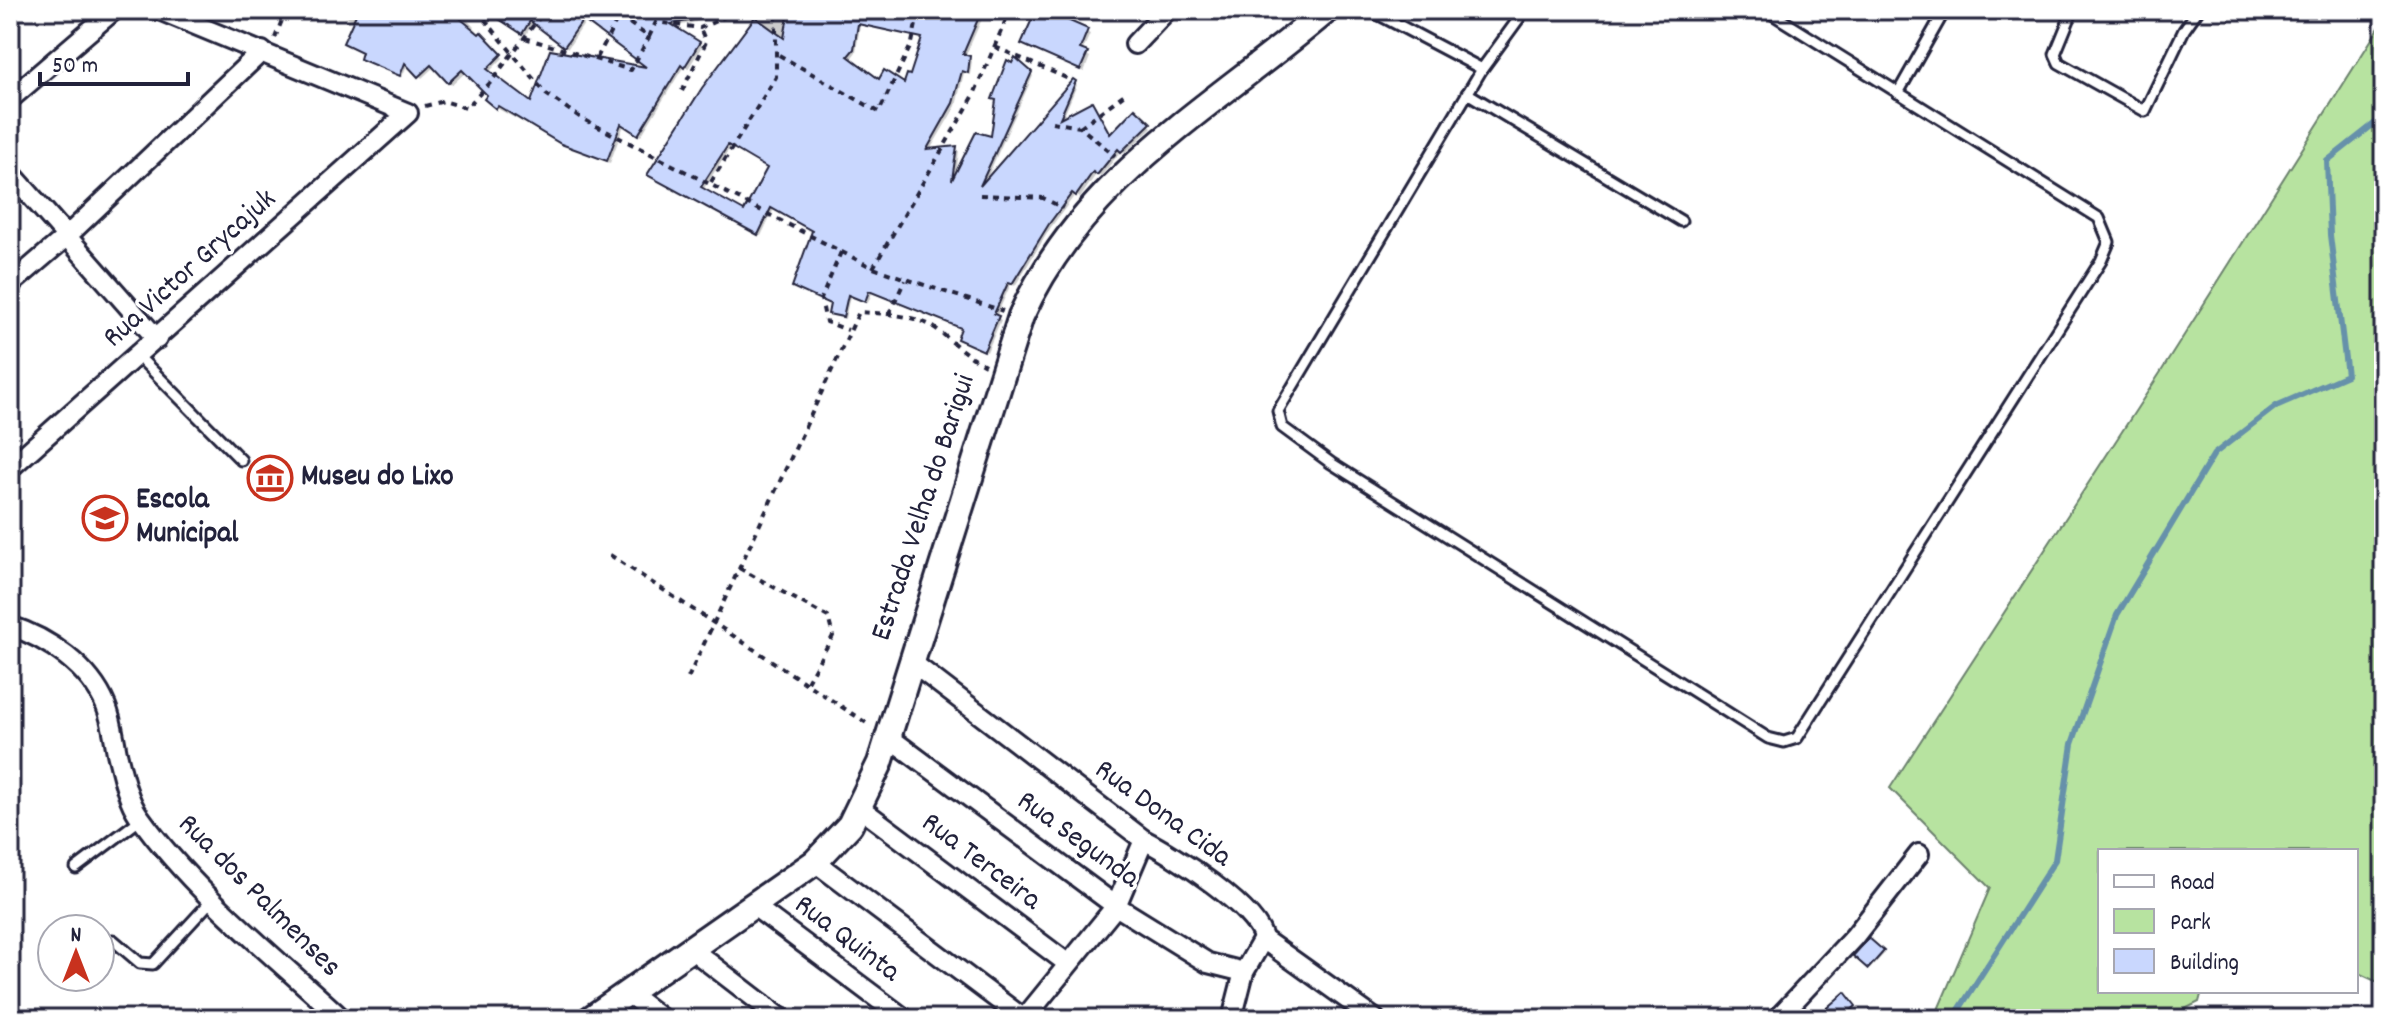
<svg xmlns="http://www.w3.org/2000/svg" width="2394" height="1029" viewBox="0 0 2394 1029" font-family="Dekko,sans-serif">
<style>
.green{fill:#b7e3a0;stroke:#6c826e;stroke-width:2}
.shadow{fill:#0003;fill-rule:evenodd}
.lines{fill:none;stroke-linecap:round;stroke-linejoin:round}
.stream{stroke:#6691aa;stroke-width:6}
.building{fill:#c9d7fe;stroke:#22223b;stroke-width:2;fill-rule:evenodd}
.lane-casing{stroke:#22223b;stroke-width:15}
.street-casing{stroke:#22223b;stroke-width:24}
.secondary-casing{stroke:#22223b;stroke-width:30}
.path{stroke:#22223b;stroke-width:4;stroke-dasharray:6 6;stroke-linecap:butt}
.lane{stroke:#fff;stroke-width:9}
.street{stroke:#fff;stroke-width:18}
.secondary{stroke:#fff;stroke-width:24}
.labels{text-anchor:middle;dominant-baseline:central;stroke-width:7;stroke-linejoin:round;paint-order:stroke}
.street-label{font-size:30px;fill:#22223b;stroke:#fff}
.poi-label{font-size:30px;font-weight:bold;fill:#22223b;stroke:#fff;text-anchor:start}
</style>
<rect width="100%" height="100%" fill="#fff"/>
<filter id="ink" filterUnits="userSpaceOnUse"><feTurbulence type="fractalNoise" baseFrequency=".0125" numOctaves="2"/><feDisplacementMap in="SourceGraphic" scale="16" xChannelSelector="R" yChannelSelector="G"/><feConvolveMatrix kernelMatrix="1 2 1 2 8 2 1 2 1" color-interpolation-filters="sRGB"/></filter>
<g filter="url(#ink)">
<polygon class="green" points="2384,20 2384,985 2356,972 2356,851 2100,851 2100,991 2202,991 2199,1002 2165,1019 1934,1019 1990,888 1890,788 2162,370"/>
<g class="shadow">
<polygon points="330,10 458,10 503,58 489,72 532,105 653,70 586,21 568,48 533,22 526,35 487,10 714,10 716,18 672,27 702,46 688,69 684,66 641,136 624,125 610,163 566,146 500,110 489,102 489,95 466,72 452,85 435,66 422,78 408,63 402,77 365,62 364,52 346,43 356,21"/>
<path d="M763 10H986L965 57 972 61 970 75 964 73 956 106 930 150 959 151 956 177 992 138 1016 60 1033 76 986 180 1073 82 1077 85 1063 118 1110 136 1135 111 1152 127 1125 153 1122 150 1101 176 1097 173 1080 198 1075 195 1051 227 1015 286 1011 284 996 317 1001 320 987 352 962 341 963 329 872 293 868 303 850 296 845 319 833 316 832 305 794 287 814 231 774 209 761 236 652 178 703 89ZM860 25 923 39 912 77 905 86 879 82 850 60 856 52ZM731 146 769 168 745 214 703 190Z"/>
<polygon points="1039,10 1065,10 1060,19 1090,34 1082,52 1090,57 1084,72 1023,44"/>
<polygon points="1869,941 1884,954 1870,969 1855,956"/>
<polygon points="1845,995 1856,1008 1845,1019 1818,1019"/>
</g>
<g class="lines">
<polyline class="stream" points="1953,1019 2055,860 2072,744 2117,615 2214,454 2276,406 2347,375 2330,235 2327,161 2384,116"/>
</g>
<g class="building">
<polygon points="358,10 450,10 479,34 481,32 502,54 487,69 531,102 550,50 646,67 583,20 564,47 530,21 522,34 485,10 704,10 705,18 671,24 700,42 684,68 681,65 638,135 621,124 607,161 561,144 498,106 496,109 484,99 487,95 462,70 448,83 431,65 418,77 405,63 400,76 360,59 362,52 343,43"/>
<path d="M789 10H982L963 54 970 56 968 73 962 71 953 103 927 149 957 146 952 180 976 132 991 136 996 100 992 99 1007 60 1012 63 1015 57 1032 72 980 186 1073 79 1076 81 1060 118 1092 101 1110 134 1135 108 1151 123 1121 152 1118 149 1097 175 1093 172 1076 196 1072 193 1049 224 1012 284 1008 283 994 314 999 316 984 351 957 339 961 328 869 291 865 302 848 295 843 317 828 314 830 304 792 287 812 231 771 208 758 235 647 175 702 88 755 17 784 38ZM858 24 922 38 910 75 907 74 904 83 884 70 879 79 848 56 854 49ZM728 145 767 168 744 211 701 187Z"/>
<polygon points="1036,10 1060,10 1058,16 1088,29 1080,49 1088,52 1080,70 1021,44"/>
<polygon points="1869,938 1884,951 1868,969 1853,956"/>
<polygon points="1845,992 1856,1006 1841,1019 1814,1019"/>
</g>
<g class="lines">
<g class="lane-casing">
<g id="lane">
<polyline points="1370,10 1482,69"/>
<polyline points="1525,10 1482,69 1278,411 1282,427 1331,463 1768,738 1784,742 1797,738 1809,719 2101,261 2109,242 2099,218 1766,10"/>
<polyline points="2073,10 2055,54 2059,63 2145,111 2184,30 2198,10"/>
<polyline points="1467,93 1681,221"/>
<polyline points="1898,93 1945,10"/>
<polyline points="138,356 241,460"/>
<polyline points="76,868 141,819"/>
<polyline points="113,940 140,963 153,964 213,899"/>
</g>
</g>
<g class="street-casing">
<g id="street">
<polyline points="1135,44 1167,10"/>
<polyline points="10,99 114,10"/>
<polyline points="10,172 157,339"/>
<polyline points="10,285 67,236 262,51"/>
<polyline points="10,468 408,113 159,10"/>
<path d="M10 626C48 638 90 667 106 706 112 720 114 738 117 753 122 773 127 799 139 816 194 893 273 955 342 1019"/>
<path d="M910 661 1144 840C1172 854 1259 909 1263 939L1375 1019"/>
<polyline points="887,736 1116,906 1208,963 1244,972"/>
<polyline points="860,808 1067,963"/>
<polyline points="815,862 1024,1019 1116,906 1144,840"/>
<polyline points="754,906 905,1019"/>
<polyline points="691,949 782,1019"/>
<polyline points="628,993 662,1019"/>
<polyline points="1232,1019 1244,972 1263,939"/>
<polyline points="1777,1019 1854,937 1919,854"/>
</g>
</g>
<g class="secondary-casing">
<path id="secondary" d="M590 1019 815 862 850 825 880 763 1021 316C1084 176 1214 106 1327 10"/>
</g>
<g class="path">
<polyline points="477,10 546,94 581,118 873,268 1003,311"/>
<polyline points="275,38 286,10"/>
<polyline points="525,38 631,70 649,37"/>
<polyline points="995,47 1071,80"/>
<polyline points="779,55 879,112 912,43 919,10"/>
<polyline points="597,58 619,16 649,37 656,22 700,28 741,10"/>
<polyline points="682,91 706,42 700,28"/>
<polyline points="425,106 444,101 466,108 490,83 545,10"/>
<polyline points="1052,122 1080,127 1115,156"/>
<polyline points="1080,127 1126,93"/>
<polyline points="711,182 776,77 776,10"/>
<polyline points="980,195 1043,198 1063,208"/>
<polyline points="841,252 821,299 826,322 848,330"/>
<polyline points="873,268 973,97 1010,10"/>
<polyline points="889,314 905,280"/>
<polyline points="610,555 871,726"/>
<polyline points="739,568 828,617 833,636 805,685"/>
<path d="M688 678 859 312C884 314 918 314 939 331 955 344 966 355 985 365"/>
</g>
<use href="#lane" class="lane"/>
<use href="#street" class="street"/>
<use href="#secondary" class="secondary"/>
</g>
</g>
<defs>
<g id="museum-ring" transform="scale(2.3)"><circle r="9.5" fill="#fff" stroke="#c8321e" stroke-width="1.5"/><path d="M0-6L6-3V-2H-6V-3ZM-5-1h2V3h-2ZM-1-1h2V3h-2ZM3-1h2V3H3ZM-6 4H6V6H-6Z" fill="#c8321e"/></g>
<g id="school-ring" transform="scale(2.3)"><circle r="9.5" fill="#fff" stroke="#c8321e" stroke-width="1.5"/><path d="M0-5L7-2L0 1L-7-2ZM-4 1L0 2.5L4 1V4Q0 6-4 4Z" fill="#c8321e"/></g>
</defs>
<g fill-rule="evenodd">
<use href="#museum-ring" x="270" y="478"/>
<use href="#school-ring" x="105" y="518"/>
</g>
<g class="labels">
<g class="street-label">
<text transform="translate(191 270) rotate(-42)">Rua Victor Grycajuk</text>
<text transform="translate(925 508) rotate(-72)">Estrada Velha do Barigui</text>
<text transform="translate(1162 815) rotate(36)">Rua Dona Cida</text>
<text transform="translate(1077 841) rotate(36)">Rua Segunda</text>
<text transform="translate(980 863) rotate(37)">Rua Terceira</text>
<text transform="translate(258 897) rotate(45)">Rua dos Palmenses</text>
<text transform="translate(846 940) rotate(37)">Rua Quinta</text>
</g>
<g class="poi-label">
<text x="301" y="478">Museu do Lixo</text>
<text x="136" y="501">Escola<tspan x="136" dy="34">Municipal</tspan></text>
</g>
</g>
<rect width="2394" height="1029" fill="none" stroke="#fff" stroke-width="40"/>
<rect x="20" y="20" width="2354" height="989" fill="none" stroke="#22223b" stroke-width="3" filter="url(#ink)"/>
<rect x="2098" y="849" width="260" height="144" fill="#ffffff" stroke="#a7a7b1" stroke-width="2"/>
<rect x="2114" y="875" width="40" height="12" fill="#ffffff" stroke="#a7a7b1" stroke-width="2"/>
<text x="2170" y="889" font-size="24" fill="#22223b">Road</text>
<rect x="2114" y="909" width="40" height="24" fill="#b7e3a0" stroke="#a7a7b1" stroke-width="2"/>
<text x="2170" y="929" font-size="24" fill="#22223b">Park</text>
<rect x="2114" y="949" width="40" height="24" fill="#c9d7fe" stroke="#a7a7b1" stroke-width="2"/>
<text x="2170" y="969" font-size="24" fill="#22223b">Building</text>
<g transform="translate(76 953)"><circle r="38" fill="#ffffff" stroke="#a7a7b1" stroke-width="2"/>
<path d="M0-6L14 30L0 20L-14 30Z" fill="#c8321e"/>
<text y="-12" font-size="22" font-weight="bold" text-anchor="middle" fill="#22223b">N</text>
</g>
<path d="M40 72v12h148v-12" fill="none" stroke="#22223b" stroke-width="4"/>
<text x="52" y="72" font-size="24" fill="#22223b" stroke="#ffffff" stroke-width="6" paint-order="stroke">50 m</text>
</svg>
